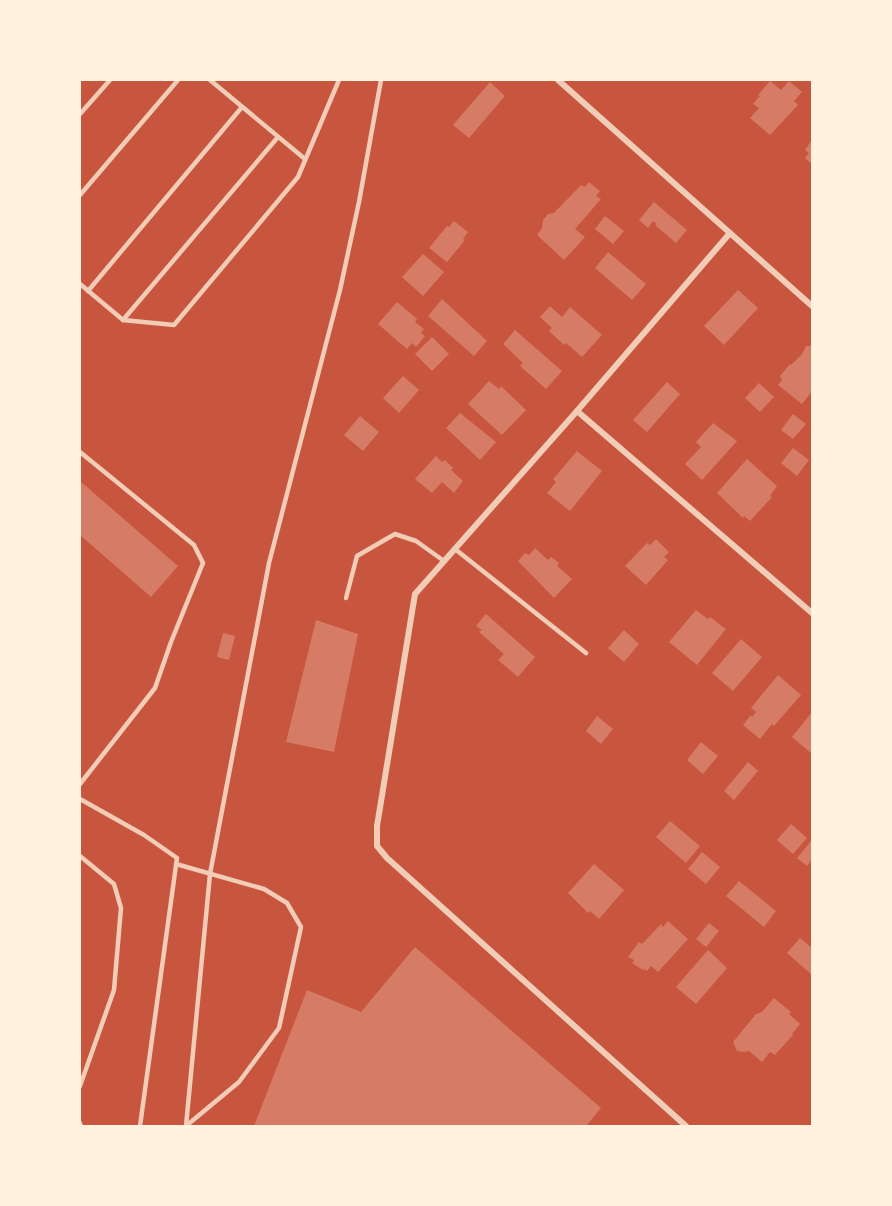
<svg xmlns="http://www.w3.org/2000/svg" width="892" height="1206" viewBox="0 0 892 1206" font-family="Overpass,sans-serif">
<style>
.building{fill:#d67c66}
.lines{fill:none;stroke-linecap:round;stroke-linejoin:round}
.service{stroke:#f1ccb7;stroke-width:4.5}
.minor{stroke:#f1ccb7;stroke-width:6}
</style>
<rect width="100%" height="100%" fill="#c8553d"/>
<g class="building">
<polygon points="770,81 781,90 789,81 802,92 794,101 798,105 770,135 750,118 759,108 753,104 760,96 758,95"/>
<polygon points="490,82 505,96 469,138 453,125"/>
<polygon points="812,140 812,164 805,158 809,153 805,150"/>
<polygon points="589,182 600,191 596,196 601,199 575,229 585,237 564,260 537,235 542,228 543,220 548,214 554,213 581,185 585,187"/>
<polygon points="654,202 687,230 676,243 655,225 657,224 653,221 648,228 639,220"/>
<polygon points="605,216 624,231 613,244 595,229"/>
<polygon points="454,221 468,232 463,239 465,240 447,262 429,248 447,226 449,227"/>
<polygon points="608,252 646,284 632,300 595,268"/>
<polygon points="423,254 444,272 423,296 402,277"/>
<polygon points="738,290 758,308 724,345 704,326"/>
<polygon points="442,299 487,341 474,356 428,316"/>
<polygon points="397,302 417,319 415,322 424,329 421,333 425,336 416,347 412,343 407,349 378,324"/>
<polygon points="550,306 562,317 570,307 602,335 582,357 566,343 564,345 549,331 552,328 540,317"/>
<polygon points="515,330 562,371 546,389 520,366 523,363 503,344"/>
<polygon points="432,337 449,354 432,371 415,354"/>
<polygon points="806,346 812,346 812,391 802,404 778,385 782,380 780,376 790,364 791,365 802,354"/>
<polygon points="403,376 419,390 399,413 383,398"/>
<polygon points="489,381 499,389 501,386 526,410 502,435 468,404"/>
<polygon points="667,382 680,394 647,432 633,420"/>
<polygon points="759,383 774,397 760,412 745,398"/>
<polygon points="460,413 496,442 480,460 446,428"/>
<polygon points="793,414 806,424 793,439 781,430"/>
<polygon points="360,416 379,432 363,451 344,435"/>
<polygon points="713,423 737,441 702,480 685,464 701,447 696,442"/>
<polygon points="793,448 809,460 797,476 781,463"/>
<polygon points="577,451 602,471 570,511 547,493 556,482 553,479"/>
<polygon points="436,456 442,462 445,460 453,468 451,470 463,481 454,493 442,482 432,493 415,479"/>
<polygon points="747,459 777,486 770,496 772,497 750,521 744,516 743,518 717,493"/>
<polygon points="80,481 178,566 151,597 80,535"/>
<polygon points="656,539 669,552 664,557 668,560 646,585 625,566 647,543 650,545"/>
<polygon points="535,548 548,560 551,557 559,563 557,566 572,579 554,598 518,561 525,553 529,555"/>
<polygon points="696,610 708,619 710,617 726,629 697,665 669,642"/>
<polygon points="486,614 535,657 518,677 498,660 504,654 479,632 482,630 476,626"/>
<polygon points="316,620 358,634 334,752 286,742"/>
<polygon points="624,630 639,644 624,662 608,648"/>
<polygon points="223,633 235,636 229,660 217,657"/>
<polygon points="741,639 762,657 733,691 712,673"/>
<polygon points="778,675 801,695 774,726 772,724 760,739 743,725 751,715 752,717 756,712 751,708"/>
<polygon points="812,712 812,754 792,737"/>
<polygon points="597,716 613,729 601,744 586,731"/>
<polygon points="701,742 718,756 703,774 687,760"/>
<polygon points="748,762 758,771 734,800 724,791"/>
<polygon points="670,821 700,846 686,863 656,837"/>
<polygon points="791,824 807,838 793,854 777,840"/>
<polygon points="811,841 812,859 807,866 797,858"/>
<polygon points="702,852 720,867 706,884 688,869"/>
<polygon points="594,864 624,890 599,919 590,911 588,913 568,893"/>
<polygon points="739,881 776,911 764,927 726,896"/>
<polygon points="668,921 688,939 658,972 651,966 647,971 644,969 643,970 632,963 634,960 628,957 639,942 642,944 661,924 663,927"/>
<polygon points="709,923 719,931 706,947 696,939"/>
<polygon points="800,938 812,948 812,975 787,953"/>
<polygon points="415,947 601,1108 586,1126 254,1126 307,990 361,1012"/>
<polygon points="708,950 727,968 696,1004 676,987"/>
<polygon points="774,998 791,1012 789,1014 800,1024 792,1034 793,1035 775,1055 770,1052 762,1062 749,1051 745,1052 737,1051 733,1042 756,1014 762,1012"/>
</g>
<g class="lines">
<g class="service">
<polyline points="210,80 305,159"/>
<polyline points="80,114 110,80"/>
<polyline points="80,195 178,80"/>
<polyline points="80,284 123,320 174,325 298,177 339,80"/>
<polyline points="88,291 242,107"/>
<polyline points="123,320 278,137"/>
<polyline points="80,452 194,545 203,563 171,642 155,688 80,784"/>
<polyline points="455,549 586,653"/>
<polyline points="346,598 357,556 395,534 416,541 444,561"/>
<polyline points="80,799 144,835 177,858 140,1126"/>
<polyline points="80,856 114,884 121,908 114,990 80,1086"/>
<polyline points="176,864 264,889 287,903 301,927 279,1028 239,1082 186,1126"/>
<polyline points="80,1123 81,1126"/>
<polyline points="186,1126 210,874 269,563 340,290 359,202 381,80"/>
</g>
<g class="minor">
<polyline points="558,80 812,306"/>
<polyline points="577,411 812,613"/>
<polyline points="686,1126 387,858 377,846 377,826 415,594 577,411 730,233"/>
</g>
</g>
<rect width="892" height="1206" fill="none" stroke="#fff3e0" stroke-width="162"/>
</svg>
